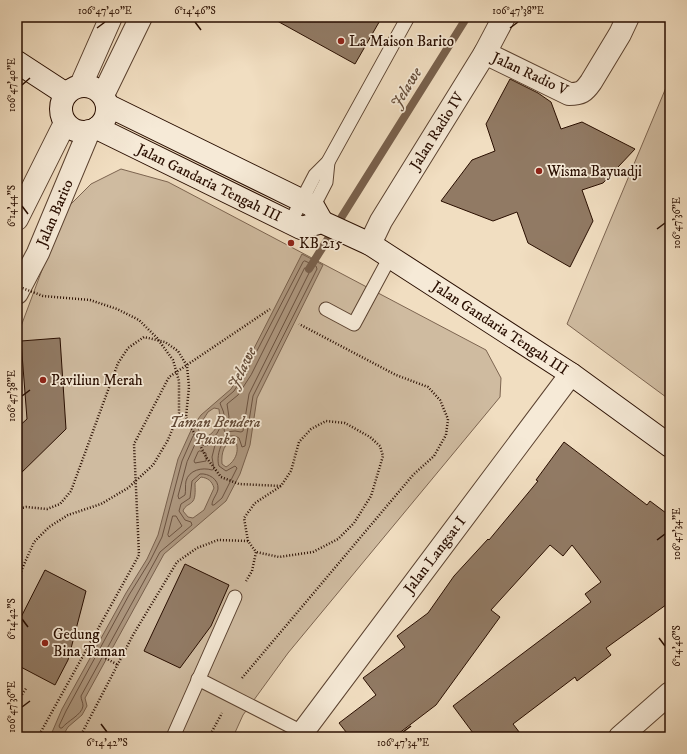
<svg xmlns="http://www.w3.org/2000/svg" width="687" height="754" viewBox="0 0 687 754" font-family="'IM FELL DW Pica',serif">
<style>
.green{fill:#cfbba0;stroke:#7c6450}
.water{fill:#ad977f;stroke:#78604c;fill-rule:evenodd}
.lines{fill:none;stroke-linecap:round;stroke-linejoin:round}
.shore{stroke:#6b5240;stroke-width:1}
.stream{stroke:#78604c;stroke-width:8}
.building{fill:#917a64;stroke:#290e00}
.service-casing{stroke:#5b4230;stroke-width:15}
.minor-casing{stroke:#5b4230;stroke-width:24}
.tertiary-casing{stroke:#5b4230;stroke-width:24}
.secondary-casing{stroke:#290e00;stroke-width:24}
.path{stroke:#290e00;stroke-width:2.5;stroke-dasharray:1 2;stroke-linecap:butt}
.service{stroke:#f6ead7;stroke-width:13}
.minor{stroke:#f6ead7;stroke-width:22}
.tertiary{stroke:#f6ead7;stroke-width:22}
.secondary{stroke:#f6ead7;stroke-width:22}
.path-bridge{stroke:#290e00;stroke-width:2.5;stroke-dasharray:1 2;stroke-linecap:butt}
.ticks{fill:none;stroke:#290e00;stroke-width:1.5}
.poi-dot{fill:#8f2418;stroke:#f6ead7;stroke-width:1.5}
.labels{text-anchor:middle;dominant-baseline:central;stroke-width:3.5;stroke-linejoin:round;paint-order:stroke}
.poi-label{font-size:15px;fill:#290e00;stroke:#f6ead7;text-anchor:start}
.street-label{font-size:15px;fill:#290e00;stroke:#f6ead7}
.park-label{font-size:15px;font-style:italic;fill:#634b38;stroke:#f6ead7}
.water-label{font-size:16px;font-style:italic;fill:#644c39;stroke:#f6ead7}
.neatline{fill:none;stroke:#290e00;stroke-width:1.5}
.ticks-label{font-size:10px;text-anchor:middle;fill:#290e00}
</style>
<rect width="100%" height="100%" fill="#f1dec1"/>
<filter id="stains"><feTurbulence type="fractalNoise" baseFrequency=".005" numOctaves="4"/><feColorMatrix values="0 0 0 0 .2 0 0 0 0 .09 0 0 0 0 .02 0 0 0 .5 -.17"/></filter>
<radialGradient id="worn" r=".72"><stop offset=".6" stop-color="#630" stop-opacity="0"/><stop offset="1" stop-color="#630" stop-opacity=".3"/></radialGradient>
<g class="green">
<polygon points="670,78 670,400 567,324"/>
<polygon points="121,169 168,182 486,350 501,378 500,397 288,653 243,715 233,737 17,737 17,337 64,211 91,184"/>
</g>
<path class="water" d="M302 254 323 265 257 398 250 445 240 474 226 501 164 554 85 698 87 706 82 715 68 727 62 737H50L62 709 126 593 147 559 158 535 178 459 193 426 201 415 231 389 243 370ZM214 408 219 409C219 412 220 414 220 416 220 424 213 435 205 437L200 434 198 428 208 412ZM235 440C240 450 236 461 226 467L222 464C221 453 224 442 235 440ZM201 477C208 478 212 481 214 488L204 510 193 518 188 517 183 511C185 505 190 505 193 501 196 497 195 488 195 483Z"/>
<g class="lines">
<g class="shore">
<path d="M305 261 316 266 317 269 253 396 245 446 242 447 239 438C224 428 215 455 219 466L226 471 235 466 237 468 222 498 214 505H212C212 499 217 495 218 489 219 479 208 473 200 474L192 481 190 498 181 504 179 511 185 520 191 522 192 525 160 552 81 696C81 700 83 702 83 706 82 715 67 721 62 728H60L59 726 66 711 129 595 150 561 162 537 182 461 193 436 195 435C208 447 216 438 221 425 222 422 224 418 224 415 224 411 221 407 220 403L234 391 246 372 303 262Z"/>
<polygon points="305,268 310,269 310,271 249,394 243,431 241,432 235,431 225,432 224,430 229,417 227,404 238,395 251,375"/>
<path d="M196 443 205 446 213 444 215 445 212 457 214 469 212 470C202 467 189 470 186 481 185 485 186 491 185 495L179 499 178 496 187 462Z"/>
<polygon points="200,451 206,453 206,461 195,463 194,461 198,452"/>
<polygon points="173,516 176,516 182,526 169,537 168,535"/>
</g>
<polyline class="stream" points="309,269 467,17"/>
</g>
<g class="building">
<polygon points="270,17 382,17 355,64"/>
<polygon points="510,79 538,93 551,102 561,129 582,122 635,149 603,183 582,190 593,221 570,267 528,243 517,212 493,221 441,201 472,160 495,151 486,124"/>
<polygon points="60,338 66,429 17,477 17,428 27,419 21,341"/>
<polygon points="564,442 647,505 650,501 670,516 670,602 606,648 611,655 577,681 575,677 513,724 523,737 476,737 453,706 591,602 585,594 601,582 572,545 563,556 550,545 491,610 500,617 436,705 394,737 350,737 339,723 376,695 363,678 405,647 397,636 428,613 454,576 488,539 489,540 538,481 536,480"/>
<polygon points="185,564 229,585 211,626 180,668 144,651"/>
<polygon points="45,570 86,591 68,660 55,685 17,665 17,625"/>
</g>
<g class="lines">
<g class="service-casing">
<g id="service">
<polyline points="311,211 326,182 328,162"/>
<polyline points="290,223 315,175 328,162 408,17"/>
<polyline points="326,309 354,324 390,257"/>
<polyline points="198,679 302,732"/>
<polyline points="173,737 235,597"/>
</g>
</g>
<g class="minor-casing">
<g id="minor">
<path d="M485 53 569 94C581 94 584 92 591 82L620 34 628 17"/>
<polyline points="370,244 381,221 485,53 504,17"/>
<polyline points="299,737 571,374"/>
<polyline points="620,737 670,693"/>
</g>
</g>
<g class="tertiary-casing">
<g id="tertiary">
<polyline points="81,85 111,17"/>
<polyline points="103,95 141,17"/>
<polyline points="17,219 65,123"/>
<polyline points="17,293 38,253 89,131"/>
</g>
</g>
<g class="secondary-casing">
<g id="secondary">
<polyline points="17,62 66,94"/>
<circle cx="84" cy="109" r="23"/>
<polyline points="107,105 313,206 322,222"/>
<polyline points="97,128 301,228 322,222 370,244 390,257 571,374 670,446"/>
</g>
</g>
<g class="path">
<polyline points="17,509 26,507 47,509 60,504 71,491 118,363 128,348 144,337 165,342 178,351 187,366 189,387 186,417 206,457 221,477 239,484 281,486"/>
<polyline points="248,541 244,518 255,503 281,486 291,471 299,442 311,429 326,421 345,423 370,437 380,446 383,456 371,496 354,523 338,539 313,552 279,557 256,552"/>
<polyline points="17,583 22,569"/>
<polyline points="87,648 118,665"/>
<polyline points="242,678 413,475 434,456 446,435 448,419 440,400 428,387 396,375 299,324"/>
<polyline points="17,702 27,687"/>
<polyline points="38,737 139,555 134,444 169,377 270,309"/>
<polyline points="80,737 133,635 177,562 197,548 218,540 248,541 256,552 252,571 246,581"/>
<polyline points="209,737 222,713"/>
</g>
<use href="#service" class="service"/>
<use href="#minor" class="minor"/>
<use href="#tertiary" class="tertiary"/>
<use href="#secondary" class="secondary"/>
<polyline class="path-bridge" points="17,286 43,296 90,300 117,309 139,320 157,338 173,360 179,381 179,413 168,440 153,465 128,488 101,504 68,515 49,527 34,542 22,569"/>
</g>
<path class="ticks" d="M195 22 201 30M97 28 105 22M510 28 518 22M22 85 30 78M22 206 28 214M657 229 665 223M22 396 30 390M657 540 665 534M22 619 28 627M659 638 665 646M22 707 30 701M101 724 107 732M403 732 411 726"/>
<g class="poi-dot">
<circle cx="341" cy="41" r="4"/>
<circle cx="539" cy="171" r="4"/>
<circle cx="291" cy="243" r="4"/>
<circle cx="43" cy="380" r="4"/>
<circle cx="45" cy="643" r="4"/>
</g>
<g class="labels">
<g class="poi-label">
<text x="349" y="41">La Maison Barito</text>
<text x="547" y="171">Wisma Bayuadji</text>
<text x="299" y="243">KB 215</text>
<text x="51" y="380">Paviliun Merah</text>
<text x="53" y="634">Gedung<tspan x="53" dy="17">Bina Taman</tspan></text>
</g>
<g class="street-label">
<text transform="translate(530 74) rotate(25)">Jalan Radio V</text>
<text transform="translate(437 131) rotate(-58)">Jalan Radio IV</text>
<text transform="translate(209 183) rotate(26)">Jalan Gandaria Tengah III</text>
<text transform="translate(55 213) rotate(-67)">Jalan Barito</text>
<text transform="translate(500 328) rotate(33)">Jalan Gandaria Tengah III</text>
<text transform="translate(435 555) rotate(-53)">Jalan Langsat I</text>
</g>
<g class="park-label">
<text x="215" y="422">Taman Bendera<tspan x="215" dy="17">Pusaka</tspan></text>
</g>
<g class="water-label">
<text transform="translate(406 88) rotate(-58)">Jelawe</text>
<text transform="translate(242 368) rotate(-63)">Jelawe</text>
</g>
</g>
<rect width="687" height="754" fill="none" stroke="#f1dec1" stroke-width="44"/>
<rect x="22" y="22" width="643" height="710" class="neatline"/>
<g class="ticks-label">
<text x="105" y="14">106°47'40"E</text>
<text x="195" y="14">6°14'46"S</text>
<text x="518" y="14">106°47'38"E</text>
<text transform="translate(11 85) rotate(-90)" y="4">106°47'40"E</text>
<text transform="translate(11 206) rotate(-90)" y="4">6°14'44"S</text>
<text transform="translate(676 223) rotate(-90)" y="4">106°47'36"E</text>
<text transform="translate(11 396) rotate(-90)" y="4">106°47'38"E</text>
<text transform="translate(676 534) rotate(-90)" y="4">106°47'34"E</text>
<text transform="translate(11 619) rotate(-90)" y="4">6°14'42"S</text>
<text transform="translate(676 646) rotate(-90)" y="4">6°14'46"S</text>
<text transform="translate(11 707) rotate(-90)" y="4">106°47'36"E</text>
<text x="107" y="746">6°14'42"S</text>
<text x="403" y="746">106°47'34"E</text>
</g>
<rect width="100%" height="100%" filter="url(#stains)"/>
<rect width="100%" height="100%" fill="url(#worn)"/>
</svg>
